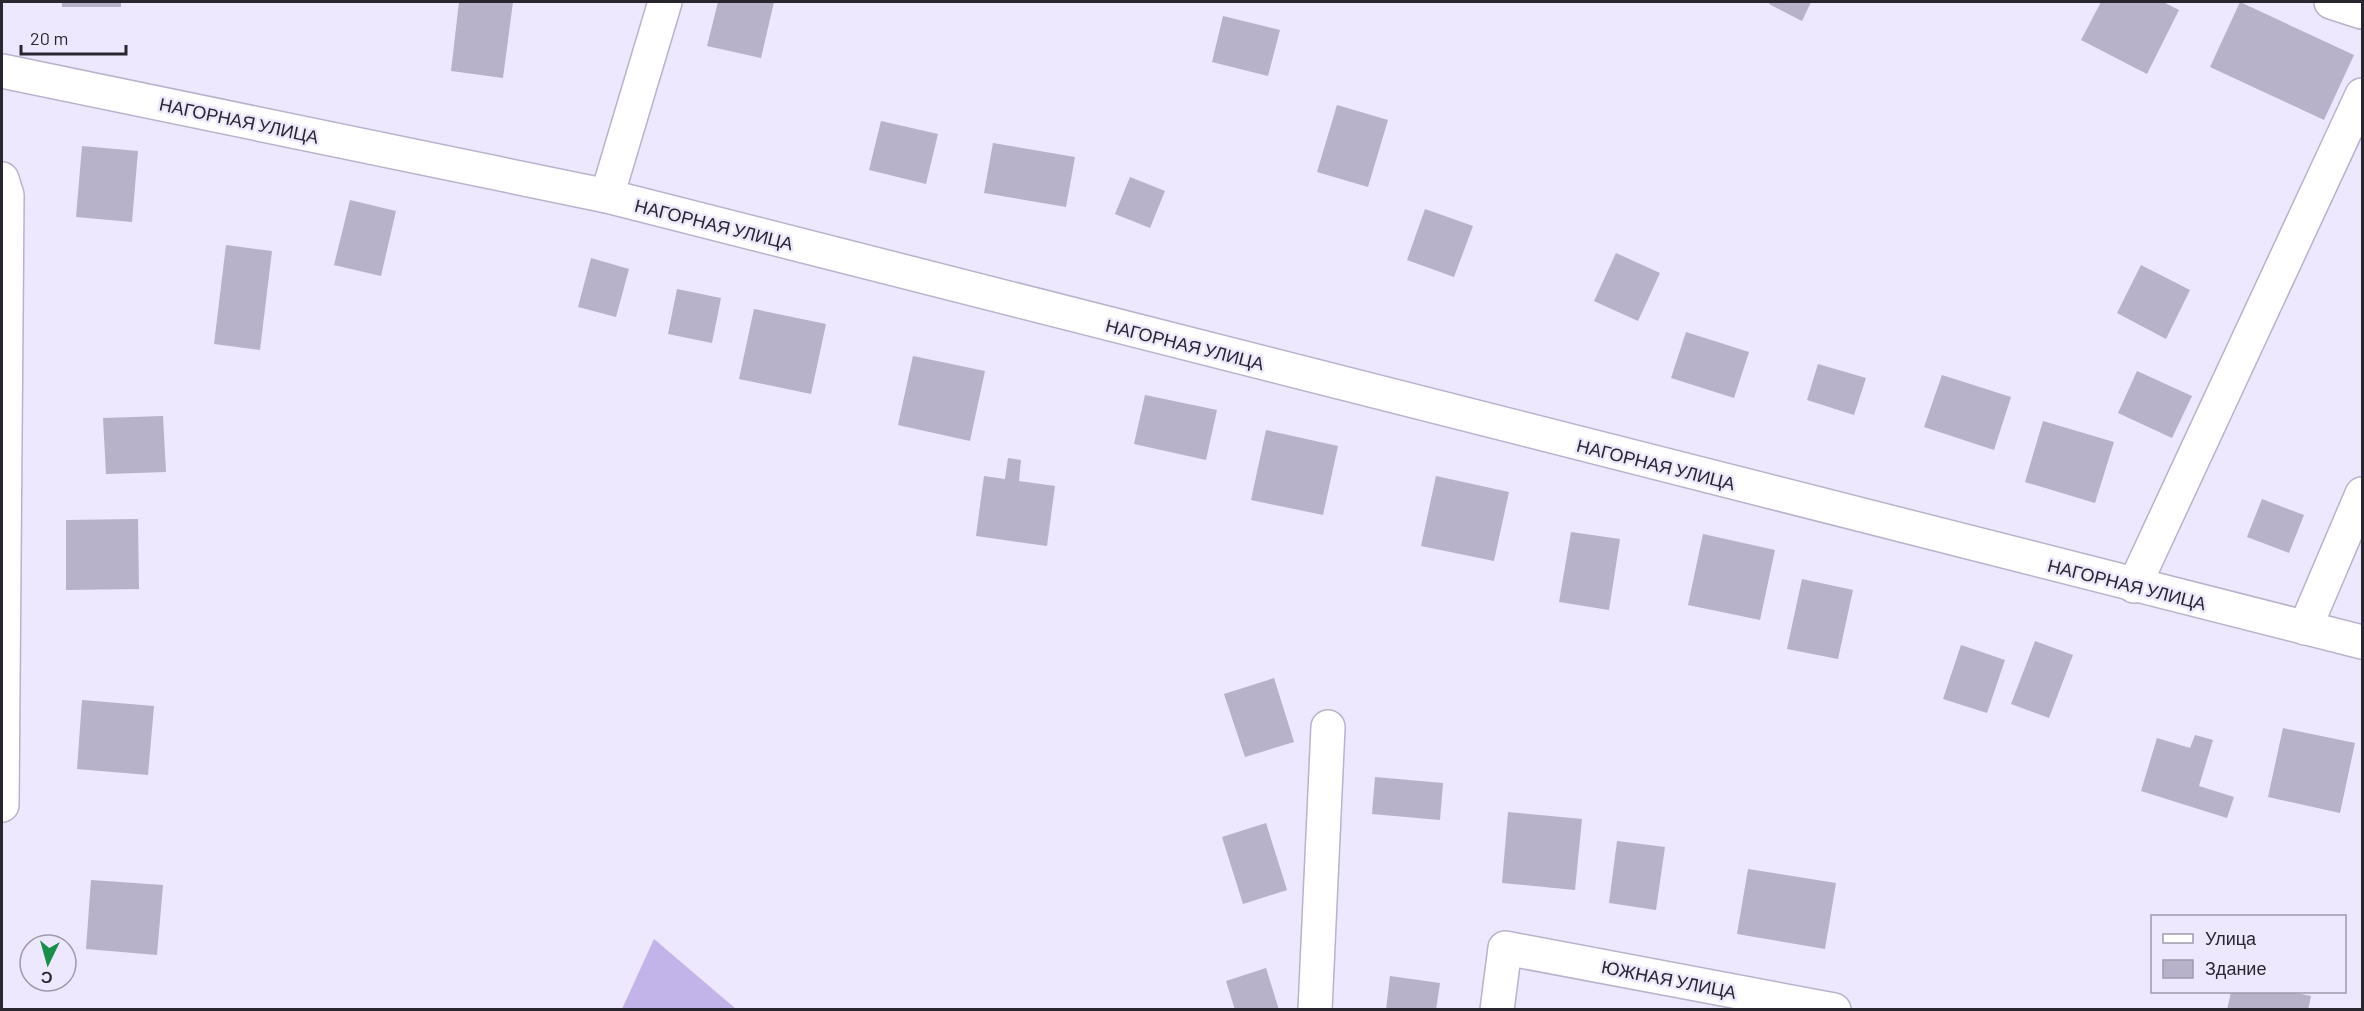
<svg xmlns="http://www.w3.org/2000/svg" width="2364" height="1011" viewBox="0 0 2364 1011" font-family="Barlow,sans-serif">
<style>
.water{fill:#c2b3e8}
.building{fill:#b7b1c9}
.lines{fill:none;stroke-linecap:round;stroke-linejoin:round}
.minor-casing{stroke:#b9b2cb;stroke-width:36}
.minor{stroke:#fff;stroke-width:33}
.labels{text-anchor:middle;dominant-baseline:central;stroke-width:5;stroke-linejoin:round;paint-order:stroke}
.street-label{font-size:18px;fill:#292630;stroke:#ede8fd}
</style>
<rect width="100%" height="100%" fill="#ede8fd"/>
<polygon class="water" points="654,939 736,1009 622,1009"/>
<g class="building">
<rect x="62" y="2" width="59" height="5"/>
<polygon points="459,2 513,2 503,78 451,71"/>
<polygon points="718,2 774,2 761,58 707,46"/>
<polygon points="1770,2 1811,2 1802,21 1769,4"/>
<polygon points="2101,2 2163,2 2179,10 2147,74 2081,40"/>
<polygon points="2240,2 2354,55 2324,120 2210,67"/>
<polygon points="1223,16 1280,30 1268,76 1212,62"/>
<polygon points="1337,105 1388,120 1368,187 1317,172"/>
<polygon points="881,121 938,134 926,184 869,170"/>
<polygon points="993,143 1075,157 1066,207 984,193"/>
<polygon points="82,146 138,151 132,222 76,217"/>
<polygon points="1130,177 1165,191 1150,228 1115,214"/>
<polygon points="350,200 396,211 381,276 334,265"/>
<polygon points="1425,209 1473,226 1454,277 1407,260"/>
<polygon points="226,245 272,251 260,350 214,344"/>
<polygon points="1616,253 1660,273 1638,321 1594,301"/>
<polygon points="591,258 629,269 616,317 578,307"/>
<polygon points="2141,265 2190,290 2166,339 2117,313"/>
<polygon points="677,289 721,298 712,343 668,334"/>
<polygon points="754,309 826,324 811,394 739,379"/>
<polygon points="1686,332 1749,352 1734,398 1671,378"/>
<polygon points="913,356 985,371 970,441 898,425"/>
<polygon points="1818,364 1866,378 1854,415 1807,400"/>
<polygon points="2137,371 2192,396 2172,438 2118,413"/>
<polygon points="1942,375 2011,397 1994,450 1924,427"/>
<polygon points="1145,395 1217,410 1206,460 1134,444"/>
<polygon points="163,416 166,472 106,474 103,418"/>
<polygon points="2043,421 2114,442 2095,503 2025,482"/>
<polygon points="1266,430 1338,446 1323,515 1251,500"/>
<polygon points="1008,458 1021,460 1019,481 1055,486 1047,546 976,536 984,476 1005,479"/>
<polygon points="1436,476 1509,492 1494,561 1421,546"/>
<polygon points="2262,499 2304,515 2289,553 2247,537"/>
<polygon points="138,519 139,589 66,590 66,520"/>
<polygon points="1571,532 1620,539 1609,610 1559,602"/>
<polygon points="1703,534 1775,550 1760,620 1688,605"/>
<polygon points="1802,579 1853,590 1838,659 1787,649"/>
<polygon points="2035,641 2073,655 2049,718 2011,704"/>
<polygon points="1961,645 2005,660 1987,713 1943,699"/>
<polygon points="1274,678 1294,742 1245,757 1224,694"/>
<polygon points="82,700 154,706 148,775 77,769"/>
<polygon points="2283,728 2355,743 2340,813 2268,797"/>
<polygon points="2195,735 2213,740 2199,786 2234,797 2227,818 2141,791 2157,738 2190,748"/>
<polygon points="1375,777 1443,783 1440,820 1372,814"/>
<polygon points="1508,812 1582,819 1575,890 1502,883"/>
<polygon points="1266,823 1287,890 1243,904 1222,837"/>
<polygon points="1617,841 1665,847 1656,910 1609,903"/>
<polygon points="1748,869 1836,883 1825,949 1737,934"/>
<polygon points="91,880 163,885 157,955 86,949"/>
<polygon points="1266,968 1279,1010 1235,1010 1226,981"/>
<polygon points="1390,976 1440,983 1436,1010 1386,1010"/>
<polygon points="2231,992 2291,992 2311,996 2308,1010 2227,1010"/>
</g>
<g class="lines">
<g class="minor-casing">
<g id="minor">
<polyline points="2331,2 2362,12"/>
<polyline points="2,71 607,196 2362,642"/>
<polyline points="2,179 7,195 2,805"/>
<polyline points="607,196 665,2"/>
<polyline points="2134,586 2362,95"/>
<polyline points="2305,628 2362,494"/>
<polyline points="1315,1010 1328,727"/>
<polyline points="1497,1010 1505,948 1834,1010"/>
</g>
</g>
<use href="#minor" class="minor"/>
</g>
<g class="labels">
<g class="street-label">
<text transform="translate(239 120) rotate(12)">НАГОРНАЯ УЛИЦА</text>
<text transform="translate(714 224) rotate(14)">НАГОРНАЯ УЛИЦА</text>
<text transform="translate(1185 344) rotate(14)">НАГОРНАЯ УЛИЦА</text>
<text transform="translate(1656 464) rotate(14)">НАГОРНАЯ УЛИЦА</text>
<text transform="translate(2127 584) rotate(14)">НАГОРНАЯ УЛИЦА</text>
<text transform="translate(1669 979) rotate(11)">ЮЖНАЯ УЛИЦА</text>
</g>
</g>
<rect width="2364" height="1011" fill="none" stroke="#292630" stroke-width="6"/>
<rect x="2151" y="915" width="195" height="78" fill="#ede8fd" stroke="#9f9aab" stroke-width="1.5"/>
<rect x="2163" y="934" width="30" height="9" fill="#ffffff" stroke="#9f9aab" stroke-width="1.5"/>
<text x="2205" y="945" font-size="18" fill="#292630">Улица</text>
<rect x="2163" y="960" width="30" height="18" fill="#b7b1c9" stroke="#9f9aab" stroke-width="1.5"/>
<text x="2205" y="975" font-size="18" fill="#292630">Здание</text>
<g transform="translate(48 963) rotate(185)"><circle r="28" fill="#ede8fd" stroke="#9f9aab" stroke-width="1.5"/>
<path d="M0-4.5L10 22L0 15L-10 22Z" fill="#198e48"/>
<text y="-9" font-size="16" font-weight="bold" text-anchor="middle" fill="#292630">С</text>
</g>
<path d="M21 45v9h105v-9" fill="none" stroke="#292630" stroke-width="3"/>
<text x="30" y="45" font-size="18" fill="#292630" stroke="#ede8fd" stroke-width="4.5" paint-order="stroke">20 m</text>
</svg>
